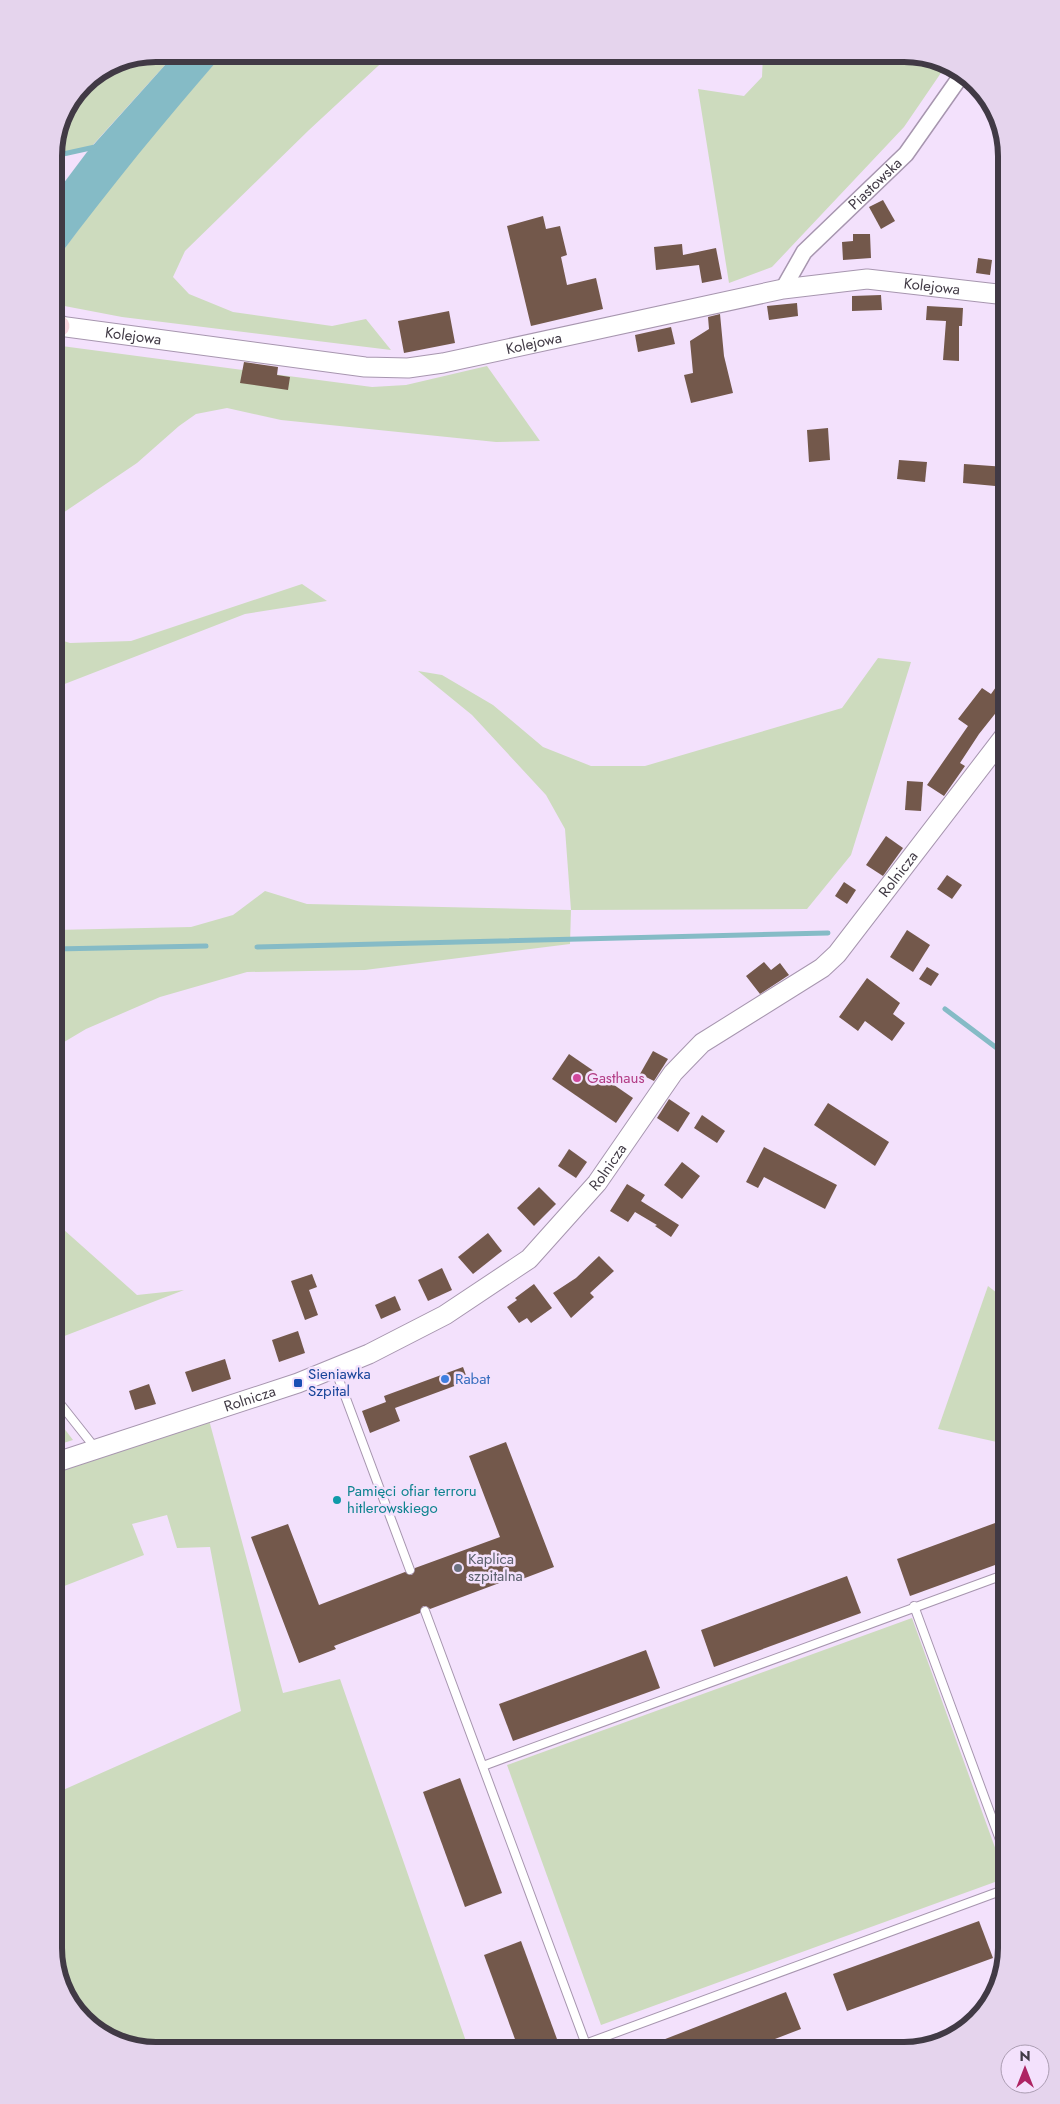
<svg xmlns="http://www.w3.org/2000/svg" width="1060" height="2104" viewBox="0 0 1060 2104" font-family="Jost,sans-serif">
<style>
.green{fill:#cddbbe}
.water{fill:#85bbc6}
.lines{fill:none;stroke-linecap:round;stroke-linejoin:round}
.stream{stroke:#85bbc6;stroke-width:5}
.building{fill:#73584b}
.service-casing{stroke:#a796af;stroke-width:10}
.minor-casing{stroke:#a796af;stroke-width:18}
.tertiary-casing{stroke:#a796af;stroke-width:21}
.secondary-casing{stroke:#a796af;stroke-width:24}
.service{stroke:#fff;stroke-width:8}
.minor{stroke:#fff;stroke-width:15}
.tertiary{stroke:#fff;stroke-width:19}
.secondary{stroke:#f9d9e0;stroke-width:21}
.hotel-dot{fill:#d1479c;stroke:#f3e1fc;stroke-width:2}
.shop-dot{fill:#3f7fe0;stroke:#f3e1fc;stroke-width:2}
.transit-dot{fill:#1a4fb4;stroke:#f3e1fc;stroke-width:2}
.culture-dot{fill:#0f9aa8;stroke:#f3e1fc;stroke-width:2}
.worship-dot{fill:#6b7280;stroke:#f3e1fc;stroke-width:2}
.labels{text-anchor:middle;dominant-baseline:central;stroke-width:5;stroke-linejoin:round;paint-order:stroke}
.street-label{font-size:15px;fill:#413a45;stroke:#f3e1fc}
.hotel-label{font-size:15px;fill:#b23c85;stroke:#f3e1fc;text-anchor:start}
.transit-label{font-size:15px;fill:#164399;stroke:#f3e1fc;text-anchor:start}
.shop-label{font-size:15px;fill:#366cbe;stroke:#f3e1fc;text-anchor:start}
.culture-label{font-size:15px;fill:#0d838f;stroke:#f3e1fc;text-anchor:start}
.worship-label{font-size:15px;fill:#5b616d;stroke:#f3e1fc;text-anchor:start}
.rim{fill:none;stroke:#413a45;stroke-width:6}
</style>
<rect width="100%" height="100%" fill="#f3e1fc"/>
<g class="green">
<path d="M156 54H175L91 147 54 155C54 118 83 74 118 61 130 57 144 56 156 54Z"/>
<polygon points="223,54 391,54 309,130 185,251 173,277 189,294 233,312 332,326 366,319 391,350 122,317 54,304 54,263 103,196 153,133"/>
<polygon points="763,54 911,54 945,67 904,127 772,267 729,283 698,89 744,96 762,77"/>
<polygon points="54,345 372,387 406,385 487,366 540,441 496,442 281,420 227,408 196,414 179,426 137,463 54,519"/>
<polygon points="302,584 327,601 245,614 62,685 54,685 54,638 70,643 131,641"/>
<polygon points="878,658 911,662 851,855 807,909 571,910 570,944 365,970 247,972 160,997 86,1029 54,1048 54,930 191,927 233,915 265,891 307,904 571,910 565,829 546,795 472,715 418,671 442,675 493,705 543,747 591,766 645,766 842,708"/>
<polygon points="54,1221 137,1295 184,1290 54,1340"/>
<polygon points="988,1286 1006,1300 1006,1444 938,1429"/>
<polygon points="54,1415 73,1440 54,1446"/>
<polygon points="209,1420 283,1693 340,1679 469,2050 150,2050 94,2029 61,1987 54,1948 54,1794 241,1711 210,1547 177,1548 167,1515 132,1524 144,1555 54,1590 54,1470"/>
<polygon points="912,1618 1006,1878 601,2025 507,1765"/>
</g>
<path class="water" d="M175 54H223C164 122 107 191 54 263V196L87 152Z"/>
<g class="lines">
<g class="stream">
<polyline points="54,156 95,147"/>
<polyline points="257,947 828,933"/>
<polyline points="54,949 206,946"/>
<polyline points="945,1009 1006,1055"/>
</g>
</g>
<g class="building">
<polygon points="883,200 895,221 881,229 869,207"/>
<polygon points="543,216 546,229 560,226 567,255 561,257 567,285 596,278 603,309 531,326 507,226"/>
<polygon points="853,234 870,234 871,258 843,260 842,242 853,241"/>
<polygon points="682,244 683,255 716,248 722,279 702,283 699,265 656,270 654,247"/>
<polygon points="978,258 992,260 990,275 976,273"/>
<polygon points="881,295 882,310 852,311 852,296"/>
<polygon points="797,303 798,316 769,320 767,306"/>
<polygon points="927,306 963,308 962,326 959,326 959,361 943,360 946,321 926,320"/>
<polygon points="449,311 455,343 404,353 398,321"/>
<polygon points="720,314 724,356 733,393 691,403 684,375 693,373 690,341 709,329 708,317"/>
<polygon points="671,327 675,344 638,352 635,335"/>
<polygon points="244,362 278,367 277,375 290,377 288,390 240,383"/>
<polygon points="828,428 830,460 809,462 807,430"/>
<polygon points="899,460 927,462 925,482 897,479"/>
<polygon points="964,464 1006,467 1006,487 963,483"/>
<polygon points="1006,673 1006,700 979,734 960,763 965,766 944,796 927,785 968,726 958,719 982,688 991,694"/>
<polygon points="907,781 923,782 921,811 905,810"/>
<polygon points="886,836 903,848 883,876 866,865"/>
<polygon points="947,875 962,885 952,899 937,889"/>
<polygon points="844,882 856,890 847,904 835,896"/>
<polygon points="907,930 930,945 913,972 890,957"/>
<polygon points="764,962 771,970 780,963 789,975 760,994 746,976"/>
<polygon points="927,967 939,974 931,986 919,979"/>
<polygon points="867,978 900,1003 893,1014 905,1023 892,1041 865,1021 858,1031 839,1017"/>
<polygon points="653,1051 668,1059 654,1081 640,1074"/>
<polygon points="569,1054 633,1098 616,1123 552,1079"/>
<polygon points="669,1099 690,1113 678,1132 657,1118"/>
<polygon points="828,1103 889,1142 875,1166 814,1125"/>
<polygon points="702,1115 725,1131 717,1143 694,1128"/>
<polygon points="764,1147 837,1185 825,1209 764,1177 758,1188 746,1182"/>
<polygon points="569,1149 587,1162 576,1178 558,1166"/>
<polygon points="682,1162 700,1176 682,1199 664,1185"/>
<polygon points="627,1184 645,1195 641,1201 679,1225 671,1237 655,1226 657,1225 635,1212 628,1222 610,1211"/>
<polygon points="539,1187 556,1204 534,1226 517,1208"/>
<polygon points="488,1233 502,1251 473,1274 458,1257"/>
<polygon points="599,1256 614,1271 590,1293 594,1297 571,1318 553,1293 576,1278"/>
<polygon points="442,1268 452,1290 428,1301 418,1280"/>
<polygon points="312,1274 317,1287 309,1290 318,1315 305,1320 291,1281"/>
<polygon points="534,1284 552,1308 531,1323 527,1318 519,1323 507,1307 517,1300 515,1298"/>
<polygon points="395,1296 401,1310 381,1319 375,1305"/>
<polygon points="298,1331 305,1353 279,1362 272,1340"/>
<polygon points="225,1359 231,1379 192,1392 185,1372"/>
<polygon points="463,1367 468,1381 395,1408 400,1421 370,1433 362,1411 386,1402 384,1396"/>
<polygon points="149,1384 156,1404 135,1410 129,1391"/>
<polygon points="506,1442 554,1567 517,1581 515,1577 430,1609 426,1606 423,1606 420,1613 334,1646 336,1649 299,1663 251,1537 288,1524 319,1605 405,1572 412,1575 415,1568 500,1537 469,1456"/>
<polygon points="1006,1519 1006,1561 910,1596 897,1559"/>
<polygon points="847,1576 861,1613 714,1667 701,1630"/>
<polygon points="646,1650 660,1688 513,1741 499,1704"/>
<polygon points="460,1778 502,1893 465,1907 423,1792"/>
<polygon points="979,1921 993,1958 847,2011 833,1974"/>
<polygon points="521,1941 561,2050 519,2050 484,1955"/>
<polygon points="786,1992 801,2029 746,2050 637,2050"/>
</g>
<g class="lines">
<g class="service-casing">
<g id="service">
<polyline points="335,1369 410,1570"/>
<polyline points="54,1396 96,1449"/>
<polyline points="914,1606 1006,1856"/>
<polyline points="425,1611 588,2050"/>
<polyline points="483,1766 1006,1574"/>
<polyline points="585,2044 1006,1889"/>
</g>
</g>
<g class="minor-casing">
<g id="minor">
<path id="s1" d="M783 289 804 252 906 154 963 73"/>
</g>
</g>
<g class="tertiary-casing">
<g id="tertiary">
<path id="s2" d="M59 326 365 367 408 368 443 363 783 289 867 279 1006 295"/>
<path id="s3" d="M54 1463 298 1383 369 1354 445 1315 529 1259 597 1183 673 1073 702 1043 822 968 837 954 1006 734"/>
</g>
</g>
<g class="secondary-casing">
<polyline id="secondary" points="54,325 59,326"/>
</g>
<use href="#service" class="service"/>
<use href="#minor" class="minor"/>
<use href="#tertiary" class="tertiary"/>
<use href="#secondary" class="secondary"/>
</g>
<circle class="hotel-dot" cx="577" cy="1078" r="5"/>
<circle class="shop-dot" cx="445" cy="1379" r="5"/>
<rect class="transit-dot" x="293" y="1378" width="10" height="10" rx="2.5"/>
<circle class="culture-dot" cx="337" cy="1500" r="5"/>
<circle class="worship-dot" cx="458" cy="1568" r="5"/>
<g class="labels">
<g class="street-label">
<text stroke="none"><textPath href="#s1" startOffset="141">Piastowska</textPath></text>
<text stroke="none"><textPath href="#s2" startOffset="885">Kolejowa</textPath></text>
<text stroke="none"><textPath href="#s2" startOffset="75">Kolejowa</textPath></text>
<text stroke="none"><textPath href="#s2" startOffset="480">Kolejowa</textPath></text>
<text stroke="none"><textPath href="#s3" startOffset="1060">Rolnicza</textPath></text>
<text stroke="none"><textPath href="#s3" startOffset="641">Rolnicza</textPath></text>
<text stroke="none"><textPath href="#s3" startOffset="206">Rolnicza</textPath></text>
</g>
<g class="hotel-label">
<text x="587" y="1078">Gasthaus</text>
</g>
<g class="transit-label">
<text x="308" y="1374">Sieniawka<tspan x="308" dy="17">Szpital</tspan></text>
</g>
<g class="shop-label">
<text x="455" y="1379">Rabat</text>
</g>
<g class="culture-label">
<text x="347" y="1491">Pamięci ofiar terroru<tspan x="347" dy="17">hitlerowskiego</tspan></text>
</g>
<g class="worship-label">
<text x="468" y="1559">Kaplica<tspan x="468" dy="17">szpitalna</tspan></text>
</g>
</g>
<path d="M0 0H1060V2104H0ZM156 62H904A94 94 0 0 1 998 156V1948A94 94 0 0 1 904 2042H156A94 94 0 0 1 62 1948V156A94 94 0 0 1 156 62Z" fill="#e5d4ed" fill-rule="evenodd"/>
<path class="rim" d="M156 62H904A94 94 0 0 1 998 156V1948A94 94 0 0 1 904 2042H156A94 94 0 0 1 62 1948V156A94 94 0 0 1 156 62Z"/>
<g transform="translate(1025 2069)"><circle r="24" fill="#f3e1fc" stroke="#ac9eb3"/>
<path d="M0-4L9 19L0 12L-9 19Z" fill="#ae2463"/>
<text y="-8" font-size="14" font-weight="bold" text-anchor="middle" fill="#413a45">N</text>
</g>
</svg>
